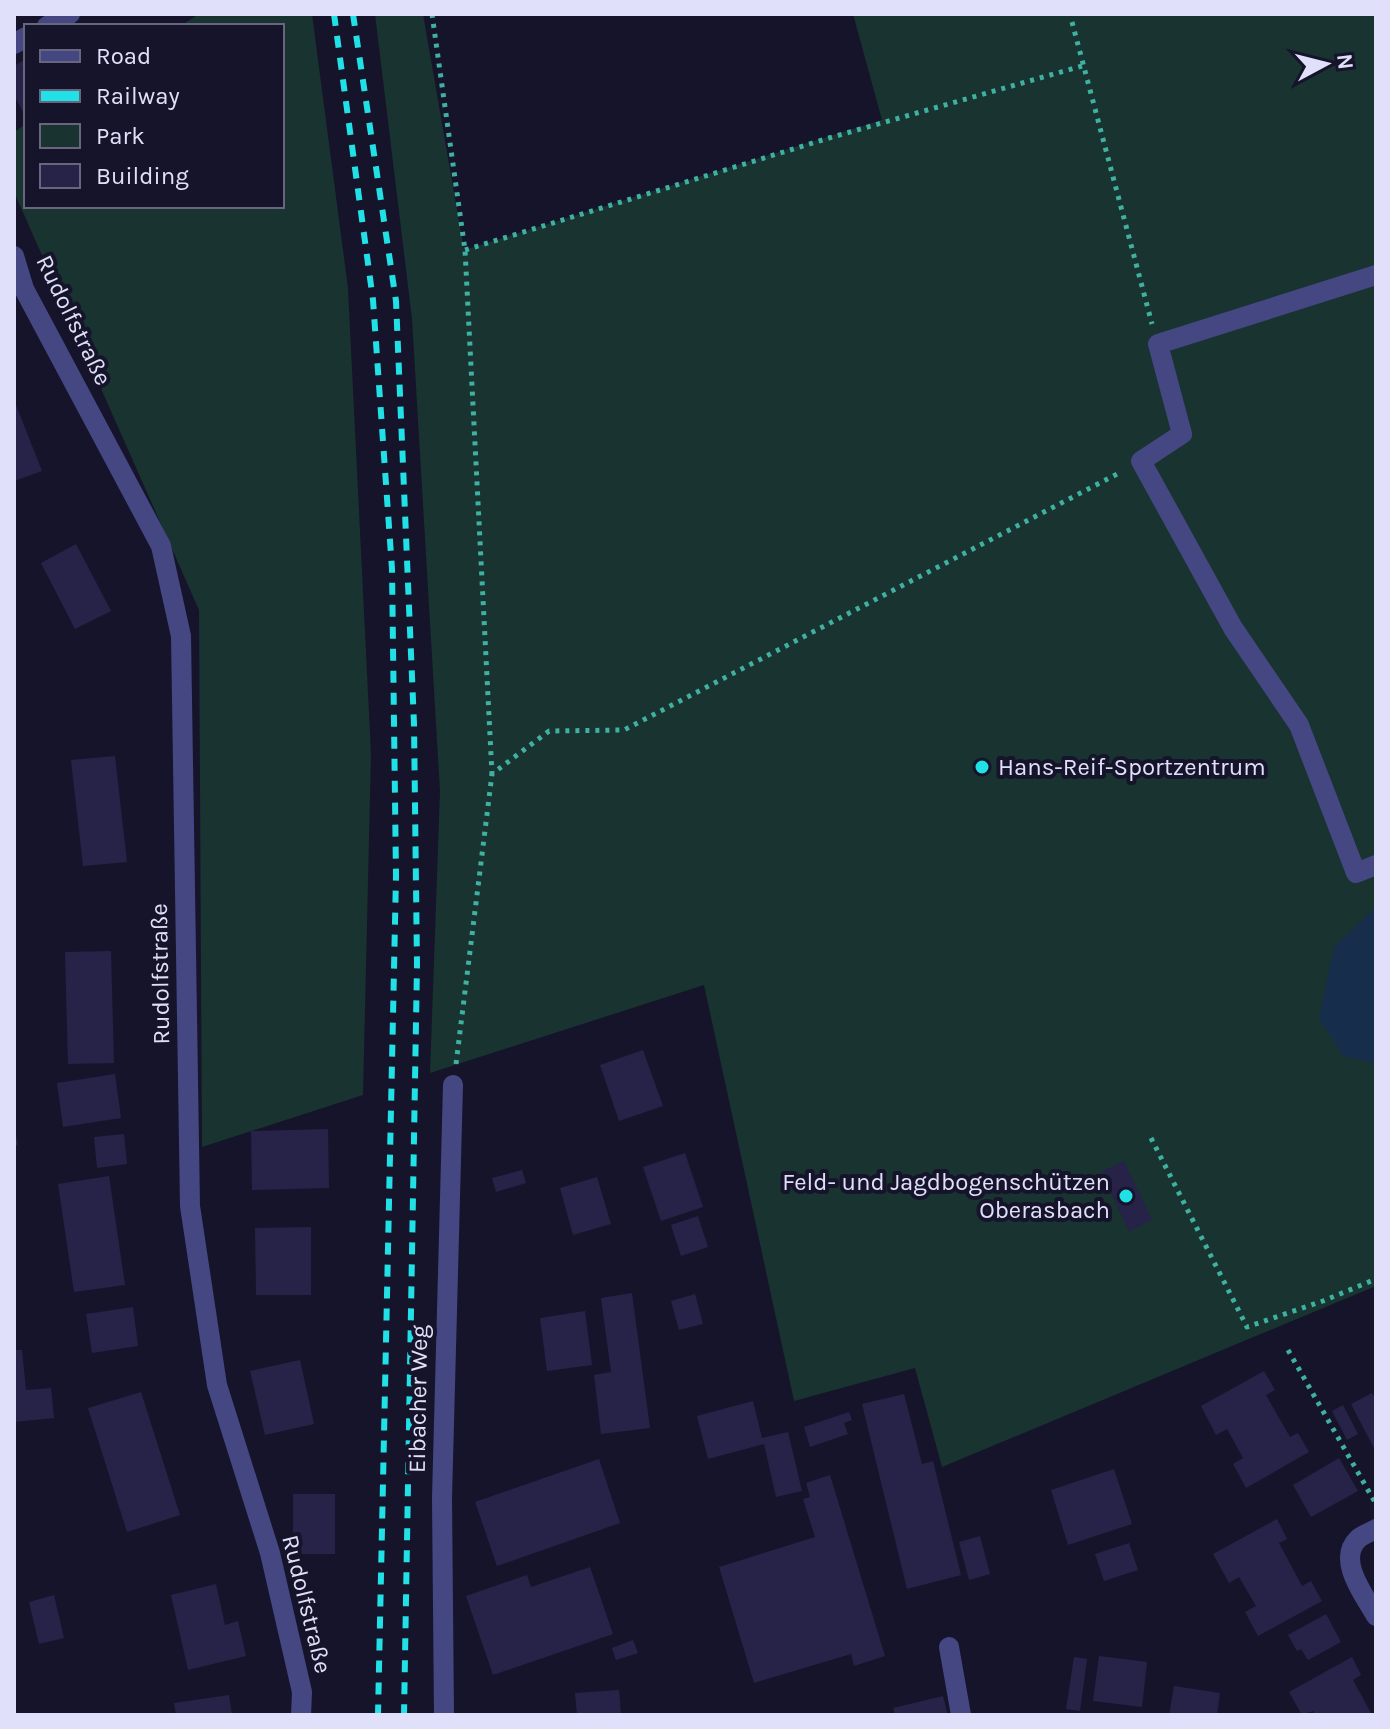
<svg xmlns="http://www.w3.org/2000/svg" width="1390" height="1729" viewBox="0 0 1390 1729" font-family="Karla,sans-serif">
<style>
.green{fill:#183330}
.water{fill:#162e4c}
.building{fill:#272248}
.lines{fill:none;stroke-linecap:round;stroke-linejoin:round}
.path{stroke:#3fb0a1;stroke-width:5;stroke-dasharray:4 6;stroke-linecap:butt}
.minor{stroke:#454783;stroke-width:20}
.rail{stroke:#22e1e6;stroke-width:6;stroke-dasharray:12 10;stroke-linecap:butt}
.poi-dot{fill:#22e1e6;stroke:#16142a;stroke-width:3}
.labels{text-anchor:middle;dominant-baseline:central;stroke-width:8;stroke-linejoin:round;paint-order:stroke}
.street-label{font-size:24px;fill:#e1e0fb;stroke:#16142a}
.poi-label{font-size:24px;fill:#e1e0fb;stroke:#16142a;text-anchor:start}
</style>
<rect width="100%" height="100%" fill="#16142a"/>
<g class="green">
<polygon points="199,14 312,14 348,288 371,754 363,1095 202,1147 199,610 14,192 14,132 26,124 26,206 282,206 282,26 180,26"/>
<polygon points="375,14 423,14 464,250 882,120 853,14 1376,14 1376,1286 942,1467 915,1368 794,1401 704,985 430,1073 440,791 412,319"/>
</g>
<polygon class="water" points="1376,907 1376,1064 1343,1056 1319,1018 1334,947"/>
<g class="building">
<polygon points="26,59 26,110 23,112 14,95 14,66"/>
<polygon points="14,400 42,471 14,481"/>
<polygon points="76,544 111,611 75,629 41,563"/>
<polygon points="115,756 127,862 83,866 71,760"/>
<polygon points="111,951 114,1063 68,1064 65,952"/>
<polygon points="643,1050 663,1106 619,1121 600,1065"/>
<polygon points="115,1074 121,1118 63,1127 57,1083"/>
<polygon points="14,1125 18,1145 14,1146"/>
<polygon points="328,1129 329,1188 252,1190 251,1131"/>
<polygon points="124,1134 127,1164 97,1168 94,1137"/>
<polygon points="685,1153 703,1207 661,1221 643,1167"/>
<polygon points="1124,1161 1152,1220 1129,1231 1101,1172"/>
<polygon points="522,1170 526,1183 496,1192 492,1178"/>
<polygon points="109,1176 125,1285 74,1292 58,1184"/>
<polygon points="597,1177 611,1224 573,1235 560,1188"/>
<polygon points="698,1216 708,1247 681,1256 671,1225"/>
<polygon points="311,1227 311,1295 256,1295 255,1228"/>
<polygon points="632,1293 650,1428 601,1434 594,1375 611,1372 601,1298"/>
<polygon points="695,1294 703,1324 679,1330 671,1301"/>
<polygon points="133,1307 138,1346 92,1353 86,1314"/>
<polygon points="585,1311 592,1365 547,1371 540,1318"/>
<polygon points="14,1350 22,1350 26,1390 51,1388 54,1418 14,1422"/>
<polygon points="300,1360 314,1424 265,1435 250,1371"/>
<polygon points="1264,1371 1275,1390 1266,1395 1290,1437 1298,1433 1309,1452 1246,1488 1233,1464 1243,1458 1227,1429 1216,1435 1201,1406"/>
<polygon points="141,1392 180,1515 127,1532 88,1408"/>
<polygon points="1372,1393 1376,1400 1376,1452 1351,1404"/>
<polygon points="904,1394 922,1464 933,1461 961,1575 907,1589 862,1404"/>
<polygon points="753,1401 762,1438 788,1432 802,1491 776,1497 764,1444 708,1459 697,1416"/>
<polygon points="1343,1405 1358,1434 1347,1440 1332,1411"/>
<polygon points="849,1412 852,1420 844,1423 848,1434 810,1447 804,1427"/>
<polygon points="1339,1458 1358,1491 1311,1517 1293,1485"/>
<polygon points="599,1459 620,1523 497,1566 475,1502"/>
<polygon points="1114,1469 1132,1524 1068,1545 1051,1490"/>
<polygon points="830,1475 885,1656 854,1666 851,1654 754,1683 719,1567 815,1537 803,1499 810,1497 806,1483"/>
<rect x="293" y="1494" width="42" height="60"/>
<polygon points="1277,1519 1287,1539 1279,1543 1302,1586 1311,1581 1322,1601 1258,1636 1245,1612 1256,1606 1239,1577 1229,1583 1213,1554"/>
<polygon points="980,1536 990,1574 969,1580 959,1542"/>
<polygon points="1129,1543 1138,1570 1104,1581 1095,1554"/>
<polygon points="590,1567 613,1634 493,1675 466,1596 527,1575 531,1587"/>
<polygon points="216,1584 225,1625 238,1621 246,1656 188,1670 171,1595"/>
<polygon points="54,1595 64,1638 39,1644 29,1602"/>
<polygon points="1326,1614 1341,1642 1308,1660 1301,1649 1297,1651 1288,1635"/>
<polygon points="633,1640 638,1653 616,1660 612,1648"/>
<polygon points="1099,1656 1147,1662 1142,1707 1093,1701"/>
<polygon points="1074,1657 1087,1659 1080,1711 1066,1709"/>
<polygon points="1352,1657 1361,1675 1353,1680 1372,1715 1315,1715 1313,1711 1302,1715 1289,1692"/>
<polygon points="1174,1686 1220,1693 1217,1715 1169,1715"/>
<polygon points="619,1690 621,1715 577,1715 575,1693"/>
<polygon points="229,1695 232,1715 176,1715 174,1703"/>
<polygon points="943,1696 948,1715 895,1715 893,1708"/>
</g>
<g class="lines">
<g class="path">
<polyline points="432,14 465,250 492,774"/>
<polyline points="1072,22 1152,324"/>
<polyline points="465,250 829,138 1082,66"/>
<polyline points="456,1064 492,774 549,731 624,730 1121,472"/>
<polyline points="1151,1138 1247,1327 1323,1301 1376,1279"/>
<polyline points="1288,1350 1376,1504"/>
</g>
<g class="minor">
<polyline points="47,26 70,14"/>
<polyline points="14,44 26,37"/>
<polyline points="14,256 24,289 161,546 181,636 190,1206 217,1385 270,1553 302,1692 301,1715"/>
<polyline points="1376,275 1158,344 1182,434 1141,461 1233,628 1299,725 1356,873 1376,865"/>
<path d="M1376 1529C1371 1532 1362 1535 1358 1539 1336 1560 1365 1596 1376 1616"/>
<polyline points="949,1647 961,1715"/>
<polyline points="444,1715 442,1498 453,1085"/>
</g>
<g class="rail">
<polyline points="334,14 373,300 392,569 396,876 378,1715"/>
<polyline points="353,14 396,301 414,724 417,965 404,1715"/>
</g>
</g>
<g class="poi-dot">
<circle cx="982" cy="767" r="8"/>
<circle cx="1126" cy="1196" r="8"/>
</g>
<g class="labels">
<g class="street-label">
<text transform="translate(74 320) rotate(64)">Rudolfstraße</text>
<text transform="translate(160 974) rotate(-91)">Rudolfstraße</text>
<text transform="translate(418 1399) rotate(-89)">Eibacher Weg</text>
<text transform="translate(307 1604) rotate(76)">Rudolfstraße</text>
</g>
<g class="poi-label">
<text x="998" y="767">Hans-Reif-Sportzentrum</text>
<text x="1110" y="1182" text-anchor="end">Feld- und Jagdbogenschützen<tspan x="1110" dy="28">Oberasbach</tspan></text>
</g>
</g>
<rect width="1390" height="1729" fill="none" stroke="#e1e0fb" stroke-width="32"/>
<rect x="24" y="24" width="260" height="184" fill="#16142a" stroke="#67667e" stroke-width="2"/>
<rect x="40" y="50" width="40" height="12" fill="#454783" stroke="#67667e" stroke-width="2"/>
<text x="96" y="64" font-size="24" fill="#e1e0fb">Road</text>
<rect x="40" y="90" width="40" height="12" fill="#22e1e6" stroke="#67667e" stroke-width="2"/>
<text x="96" y="104" font-size="24" fill="#e1e0fb">Railway</text>
<rect x="40" y="124" width="40" height="24" fill="#183330" stroke="#67667e" stroke-width="2"/>
<text x="96" y="144" font-size="24" fill="#e1e0fb">Park</text>
<rect x="40" y="164" width="40" height="24" fill="#272248" stroke="#67667e" stroke-width="2"/>
<text x="96" y="184" font-size="24" fill="#e1e0fb">Building</text>
<g transform="translate(1326 64) rotate(83)" stroke="#16142a" stroke-width="6" paint-order="stroke">
<path d="M0-6L14 30L0 20L-14 30Z" fill="#e1e0fb"/>
<text y="-12" font-size="22" font-weight="bold" text-anchor="middle" fill="#e1e0fb">N</text>
</g>
</svg>
